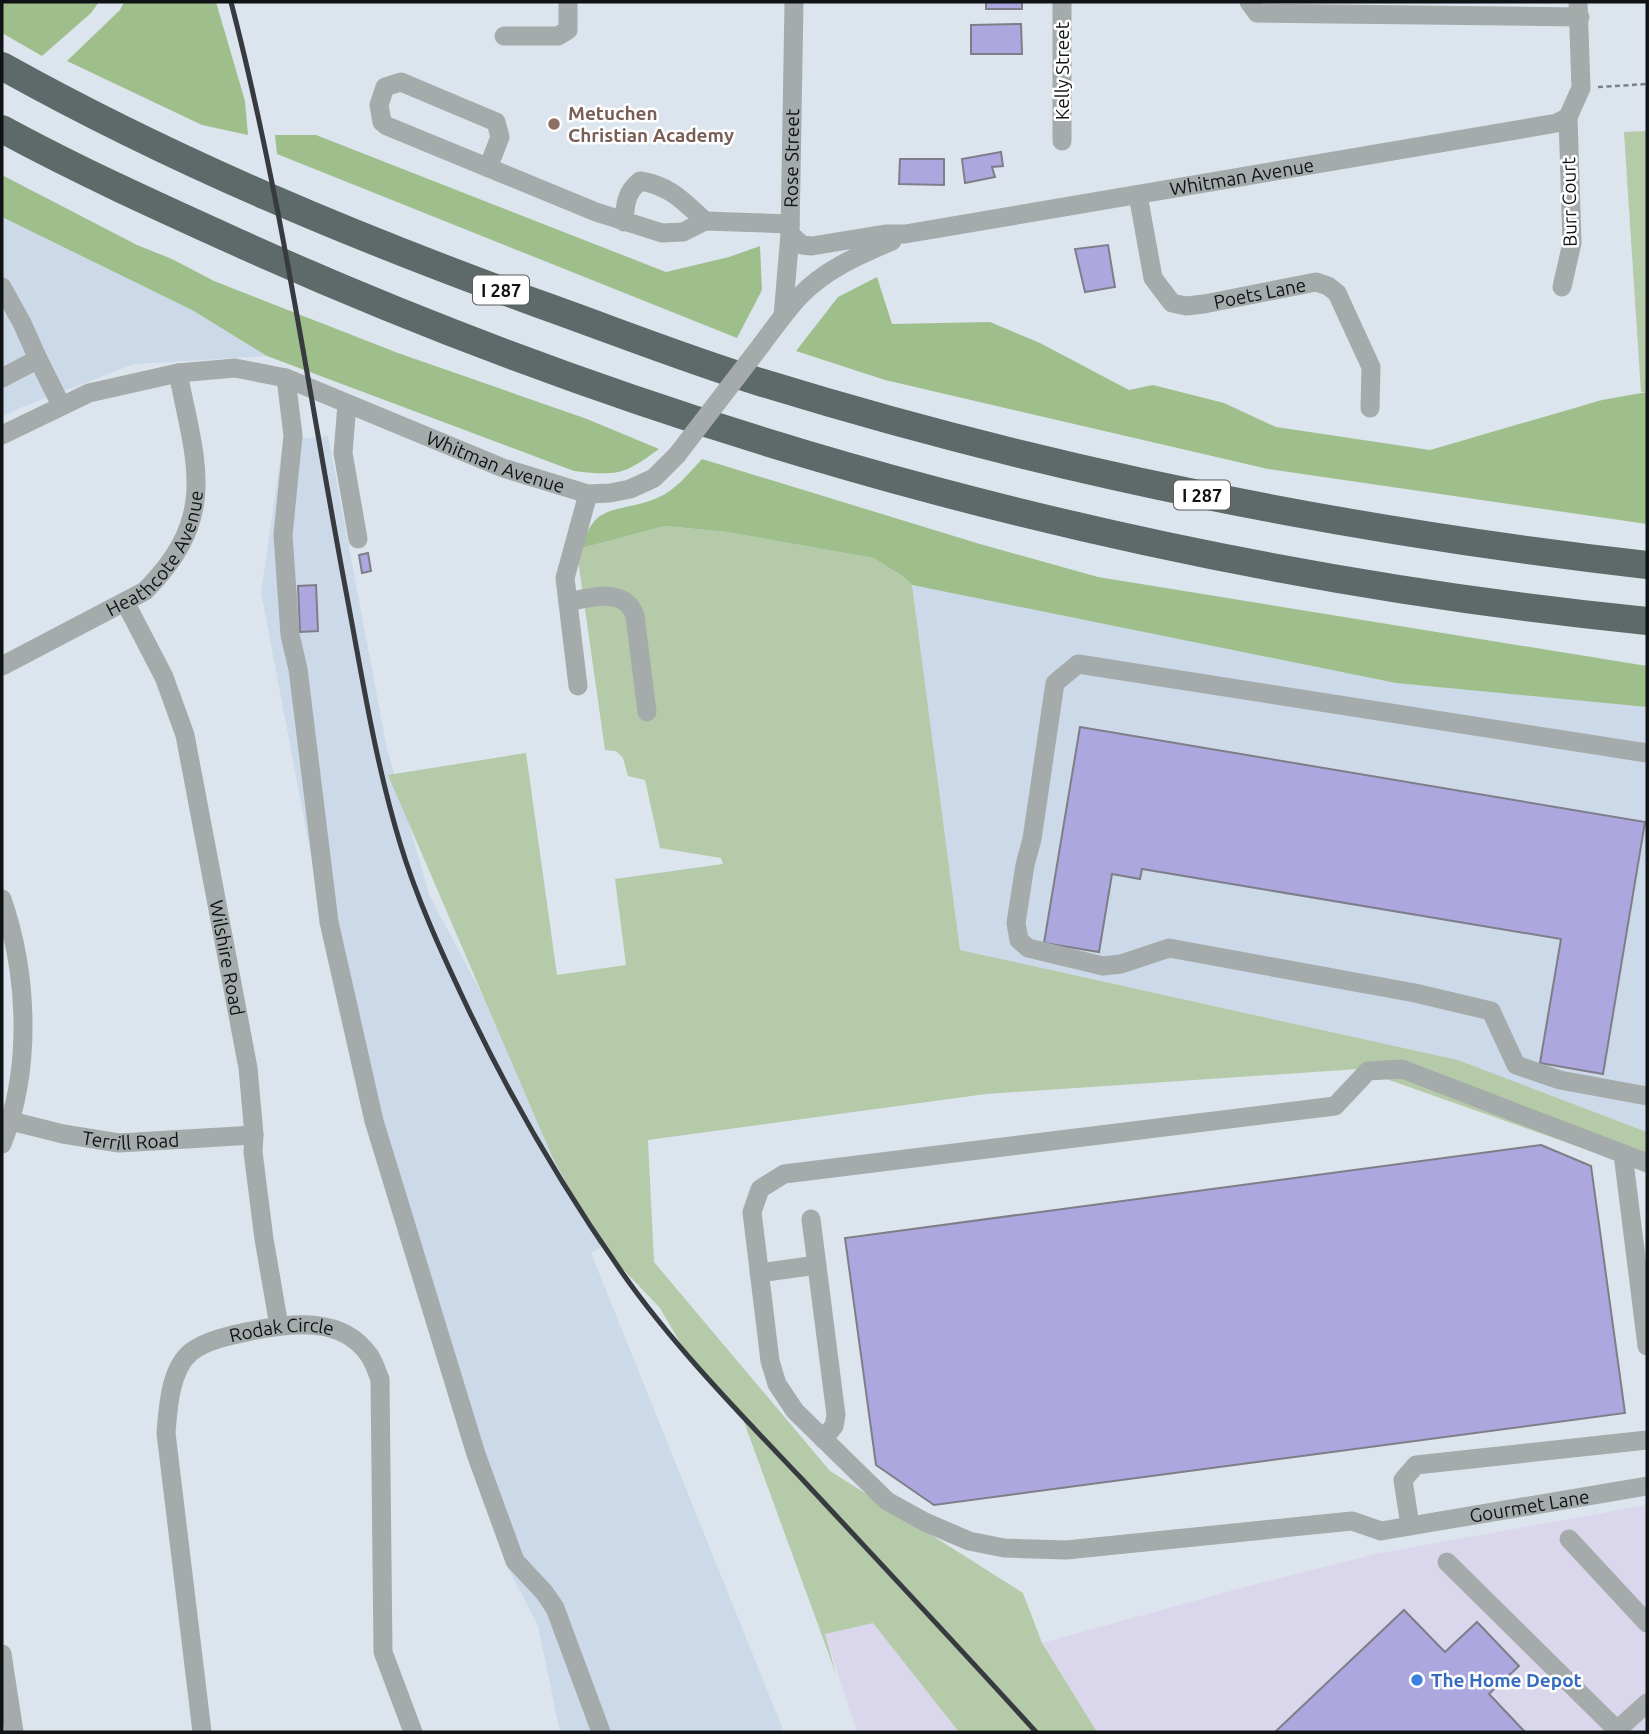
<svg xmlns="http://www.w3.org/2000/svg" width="1649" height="1734" viewBox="0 0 1649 1734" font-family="Ubuntu,sans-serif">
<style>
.commercial{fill:#dad7ec}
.built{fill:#cbd9e8}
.green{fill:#b4caa8}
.forest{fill:#9ebf8c}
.building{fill:#aca7de;stroke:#7f7e88;stroke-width:2}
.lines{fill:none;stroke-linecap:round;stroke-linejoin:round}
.path{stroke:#7a8186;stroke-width:2.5;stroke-dasharray:5 3.5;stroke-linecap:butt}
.minor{stroke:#a5abaa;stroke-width:19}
.highway{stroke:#5e6a69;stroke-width:28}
.rail{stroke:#373b3f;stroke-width:5}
.minor-bridge{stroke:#a5abaa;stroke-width:19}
.education-dot{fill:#8d6e63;stroke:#fff;stroke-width:2.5}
.shop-dot{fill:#3f7fe0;stroke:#fff;stroke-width:2.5}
.labels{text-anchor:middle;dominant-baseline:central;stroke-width:5;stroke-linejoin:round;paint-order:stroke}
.shield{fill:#fff;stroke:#585a5c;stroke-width:2}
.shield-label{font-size:18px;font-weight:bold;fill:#101316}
.street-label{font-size:19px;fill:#101316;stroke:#fff}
.education-label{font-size:19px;font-weight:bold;fill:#785e54;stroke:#fff;text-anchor:start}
.shop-label{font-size:19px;font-weight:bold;fill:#366cbe;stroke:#fff;text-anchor:start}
</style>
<rect width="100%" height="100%" fill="#dce5ed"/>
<g class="commercial">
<polygon points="1647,1505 1647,1732 1097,1732 1042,1643 1245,1587 1375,1554"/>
<polygon points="873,1622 959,1732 857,1732 825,1634"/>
</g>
<g class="built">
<polygon points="2,217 192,310 267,356 134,364 20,408 2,417"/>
<polygon points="328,436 387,749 430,897 614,1241 591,1253 784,1732 560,1732 538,1626 505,1562 328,945 261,592 283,440"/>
<polygon points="912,585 1396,683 1647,707 1647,1132 1458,1060 960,950"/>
</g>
<g class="green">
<polygon points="1647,131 1647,392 1641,392 1624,132"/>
<polygon points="665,526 727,532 873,558 904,577 912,585 960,950 1458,1060 1647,1132 1647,1171 1358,1069 986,1094 648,1140 654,1262 830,1471 1023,1593 1042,1643 1097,1732 959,1732 873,1623 825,1634 836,1674 740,1411 694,1367 660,1308 598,1243 552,1156 388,775 526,753 557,975 626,965 615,879 723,864 721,858 660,848 645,780 628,776 623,758 616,751 605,750 578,560 582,548"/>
</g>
<g class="forest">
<polygon points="2,2 99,2 91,13 42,56 2,33"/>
<polygon points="124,2 216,2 245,101 248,135 202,125 67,61 120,10"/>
<polygon points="275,135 316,135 666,272 729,257 760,246 762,290 737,338 277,154"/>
<path d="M2 175 137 245 172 259 214 281 398 353 587 419 659 449C624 475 617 476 574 471L267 356 192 310 2 217Z"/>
<polygon points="877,277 892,324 990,322 1040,343 1129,390 1153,385 1224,403 1276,427 1430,450 1602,400 1647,392 1647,524 1268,469 885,380 796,351 838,297"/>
<path d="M702 459 980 544 1098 577 1647 666V707L1396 683 912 585 904 577 873 558 727 532 665 526 582 548C594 500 620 514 657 498 676 490 688 474 702 459Z"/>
</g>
<g class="building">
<rect x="986" y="2" width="36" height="7"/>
<polygon points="1021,24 1022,54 971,54 971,25"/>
<polygon points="1001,152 1003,166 992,167 995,177 965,183 962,159"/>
<polygon points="900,159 944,159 944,185 899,184"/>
<polygon points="1108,245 1115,287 1085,292 1075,249"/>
<polygon points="368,553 371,571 362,573 359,555"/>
<polygon points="316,585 318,631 300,632 298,586"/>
<polygon points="1080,727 1645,822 1603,1074 1540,1063 1561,939 1142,869 1140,879 1112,874 1099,952 1044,943"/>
<polygon points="1541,1145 1591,1166 1625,1413 934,1505 876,1465 845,1238"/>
<polygon points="1404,1610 1445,1652 1477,1622 1519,1666 1489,1694 1525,1732 1275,1732"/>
</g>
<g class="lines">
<polyline class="path" points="1598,87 1647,84"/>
<g class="minor">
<polyline points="1249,2 1257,13 1580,17"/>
<polyline points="504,36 558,36 568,30 568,2"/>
<polyline points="1062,141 1062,2"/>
<polyline points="488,168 500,137 496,122 401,82 385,87 379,105 382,122 387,126 596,212 662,233 683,232 705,221 790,224"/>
<path id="s1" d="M1138 195 1153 278 1172 303 1186 306 1204 304 1316 282 1328 286 1337 293 1371 367 1370 408"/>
<path d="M624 222C625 205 626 192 640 181 671 186 683 201 705 221"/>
<path id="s2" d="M790 234 802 245 812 246 885 234H905L1557 123 1568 117 1581 88 1578 2"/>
<polyline points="2,287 22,323 38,359"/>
<polyline points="1562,287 1572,243 1568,117"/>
<path id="s3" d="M783 316 790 234 794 2"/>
<path d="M762 344C774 328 786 311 799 297 824 270 859 255 892 241"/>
<polyline points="2,378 38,359 61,405"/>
<polyline points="286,378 293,436 283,535 290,635 298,669 329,922 374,1121 476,1454 515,1561 544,1592 555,1608 601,1732"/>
<polyline points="347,404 343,453 358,539"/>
<path id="s4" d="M2 435 89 393 178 373 235 368 286 378 503 468 588 494 610 493 630 489 654 478 677 455"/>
<path id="s5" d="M125 602 164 677 185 735 248 1068 254 1135 253 1152 264 1239 279 1326"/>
<path d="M568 602C591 597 626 587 635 616L647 712"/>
<path id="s6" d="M2 666 145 591C219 517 196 464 178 373"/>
<polyline points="578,686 565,578 588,494"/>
<polyline points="1647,753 1078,664 1055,683 1032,839 1025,865 1016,923 1019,940 1028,948 1103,966 1121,964 1169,948 1415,993 1491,1011 1516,1065 1560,1080 1647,1096"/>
<path d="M2 899C28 974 32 1069 2 1144"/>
<path id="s7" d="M11 1121 63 1134 119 1143 254 1135"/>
<polyline points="1623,1154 1647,1346"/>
<polyline points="1647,1163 1402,1069 1368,1071 1335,1106 784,1174 760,1189 752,1212 770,1361 777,1384 795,1411 887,1501 925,1522 969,1541 1004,1548 1066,1550 1352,1521 1381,1531 1410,1526 1403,1480 1416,1465 1647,1440"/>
<polyline points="811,1219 836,1415 834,1426 823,1439"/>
<polyline points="759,1273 817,1265"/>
<path id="s8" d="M1410 1526 1647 1486"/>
<polyline points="1569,1539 1647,1623"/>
<polyline points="1447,1562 1619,1732"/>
<polyline points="2,1654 14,1732"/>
<polyline points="1617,1730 1647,1703"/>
<path id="s9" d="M202 1732 166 1433C168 1408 170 1369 191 1352 206 1340 232 1335 251 1331 292 1323 342 1316 369 1355 374 1362 377 1372 380 1379L383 1652 413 1732"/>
</g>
<g class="highway">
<path d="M2 66C174 162 357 238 542 305 615 331 688 360 763 383 1052 472 1347 531 1647 565"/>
<path d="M2 129C83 173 168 211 252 249 690 445 1170 573 1647 621"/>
</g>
<path class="rail" d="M231 2C282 199 310 402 348 602 363 682 376 764 400 843 416 896 439 947 463 998 508 1094 560 1184 621 1271 671 1343 741 1415 802 1479 880 1563 959 1647 1036 1732"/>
<polyline class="minor-bridge" points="677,455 762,344"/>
</g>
<circle class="education-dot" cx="554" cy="124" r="7"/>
<circle class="shop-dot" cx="1417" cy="1680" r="7"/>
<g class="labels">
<g class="shield">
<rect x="473" y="275.5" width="56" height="29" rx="5"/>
<rect x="1174" y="480.5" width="56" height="29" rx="5"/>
</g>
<g class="shield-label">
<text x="501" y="290">I 287</text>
<text x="1202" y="495">I 287</text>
</g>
<g class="street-label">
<text transform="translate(1062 71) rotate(-90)">Kelly Street</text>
<text stroke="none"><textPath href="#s3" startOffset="158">Rose Street</textPath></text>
<text stroke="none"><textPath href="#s2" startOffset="462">Whitman Avenue</textPath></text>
<text transform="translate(1569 202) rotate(-91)">Burr Court</text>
<text stroke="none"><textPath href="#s1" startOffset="205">Poets Lane</textPath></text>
<text stroke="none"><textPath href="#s4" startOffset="523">Whitman Avenue</textPath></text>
<text stroke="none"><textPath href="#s6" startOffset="198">Heathcote Avenue</textPath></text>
<text stroke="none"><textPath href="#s5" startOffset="373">Wilshire Road</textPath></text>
<text stroke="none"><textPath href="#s7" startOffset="122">Terrill Road</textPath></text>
<text stroke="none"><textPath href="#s9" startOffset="483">Rodak Circle</textPath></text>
<text stroke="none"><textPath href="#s8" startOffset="121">Gourmet Lane</textPath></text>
</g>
<g class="education-label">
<text x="568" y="113">Metuchen<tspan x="568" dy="22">Christian Academy</tspan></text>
</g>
<g class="shop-label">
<text x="1431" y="1680">The Home Depot</text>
</g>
</g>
<rect width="1649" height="1734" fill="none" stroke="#101316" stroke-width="7"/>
</svg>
